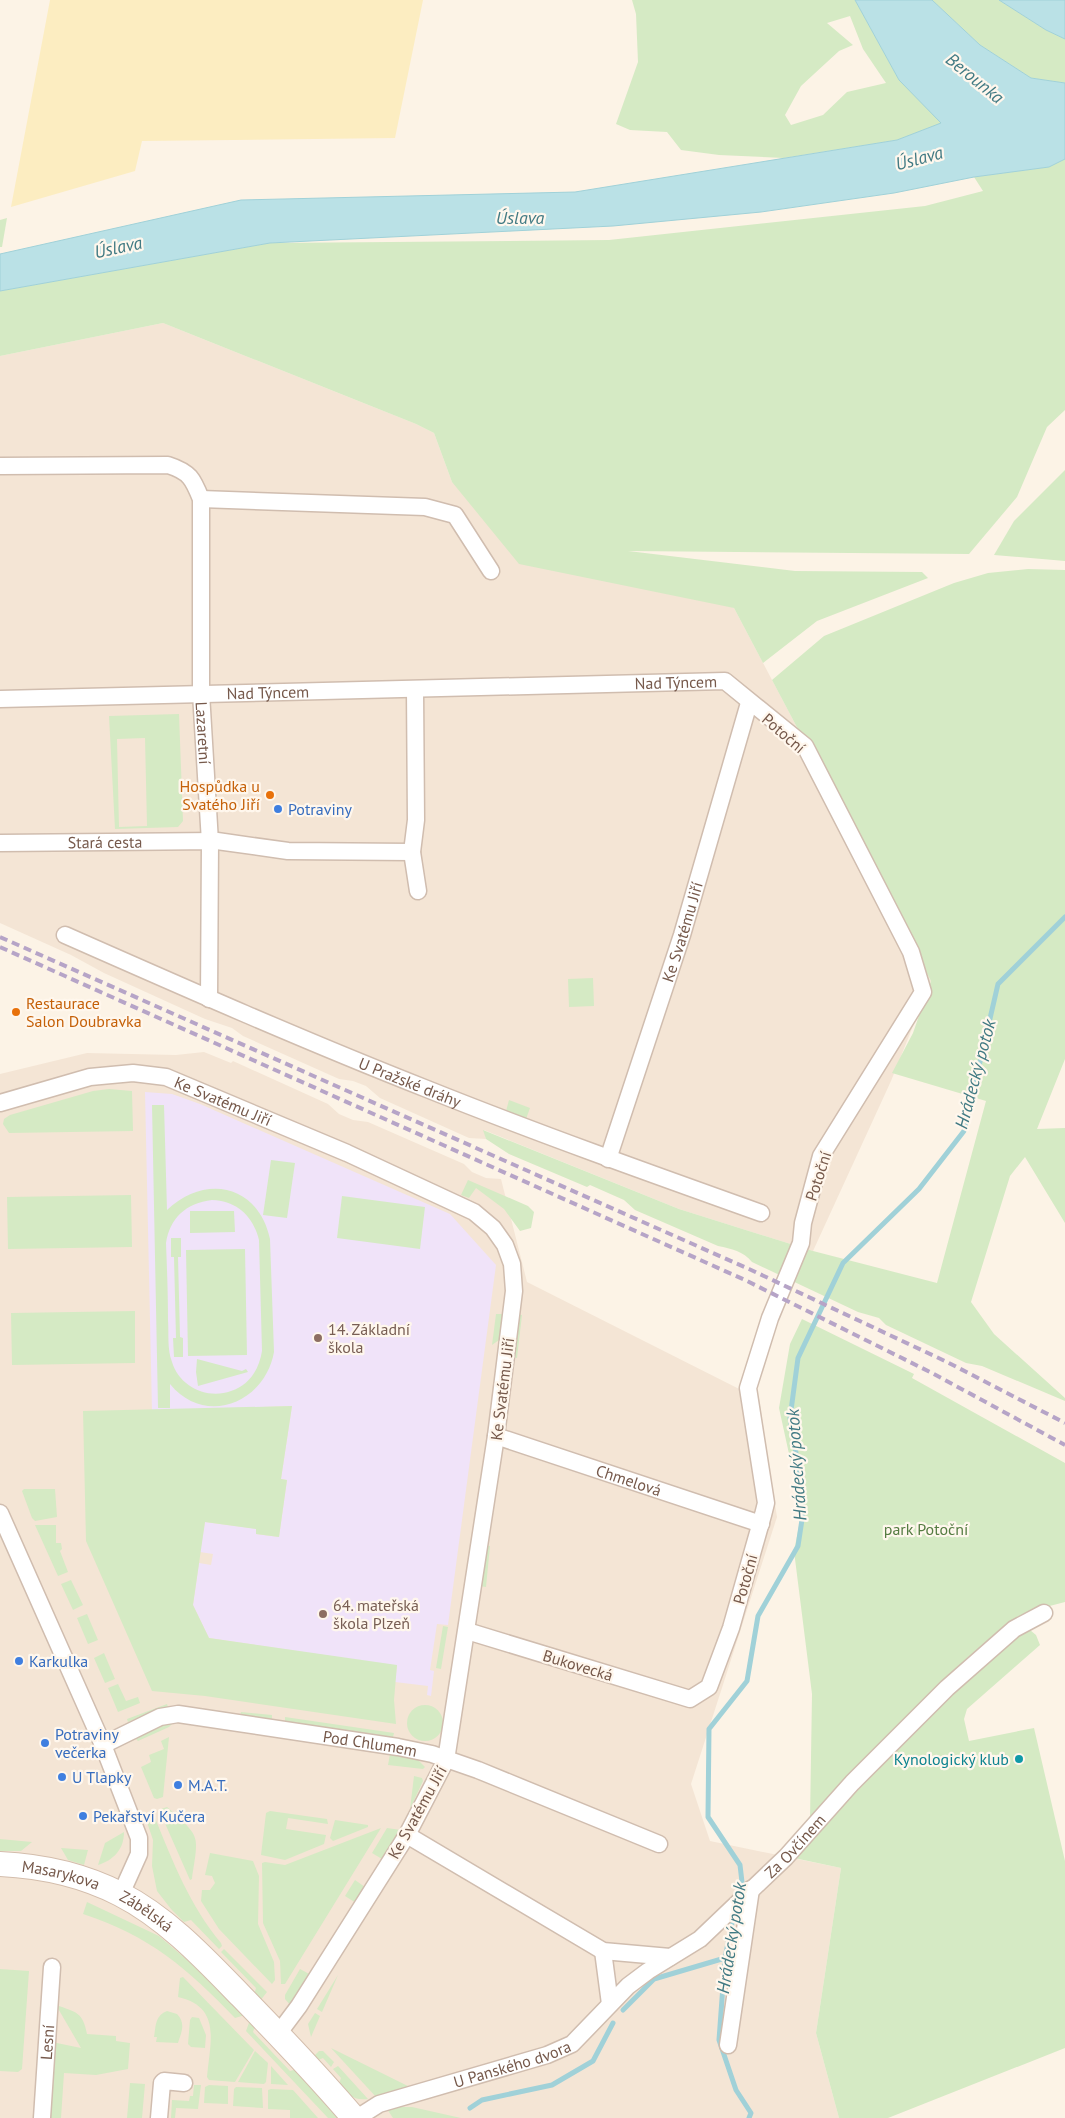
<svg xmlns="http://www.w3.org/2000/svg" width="1065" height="2118" viewBox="0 0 1065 2118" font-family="'PT Sans',sans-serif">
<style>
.residential{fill:#f4e5d5}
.education{fill:#f0e3f9}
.green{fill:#d5eac4;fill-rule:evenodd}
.sand{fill:#fcedc1}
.water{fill:#bae1e6;stroke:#a0d1d8}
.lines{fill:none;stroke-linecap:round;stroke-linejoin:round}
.stream{stroke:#a0d1d8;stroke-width:5}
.minor-casing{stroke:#d0bdaf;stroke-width:19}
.secondary-casing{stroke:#d3bdac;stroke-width:26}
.minor{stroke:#fff;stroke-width:16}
.secondary{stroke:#fff;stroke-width:24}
.rail{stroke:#b6a4c7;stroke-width:4;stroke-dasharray:8 5;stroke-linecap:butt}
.food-dot{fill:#e8710a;stroke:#fff7ed;stroke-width:2}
.shop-dot{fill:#3f7fe0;stroke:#fff7ed;stroke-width:2}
.education-dot{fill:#8d6e63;stroke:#fff7ed;stroke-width:2}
.culture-dot{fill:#0f9aa8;stroke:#fff7ed;stroke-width:2}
.labels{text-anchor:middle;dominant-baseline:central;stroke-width:4.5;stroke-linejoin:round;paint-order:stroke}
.street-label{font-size:16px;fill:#76594b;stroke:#fff7ed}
.food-label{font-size:16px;fill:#c56008;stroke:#fff7ed;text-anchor:end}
.shop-label{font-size:16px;fill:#366cbe;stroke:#fff7ed;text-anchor:start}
.education-label{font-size:16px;fill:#785e54;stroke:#fff7ed;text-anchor:start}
.park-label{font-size:16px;fill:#557c42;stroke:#fff7ed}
.culture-label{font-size:16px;fill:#0d838f;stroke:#fff7ed;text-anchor:end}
.water-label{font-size:18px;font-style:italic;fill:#417a83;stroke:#fff7ed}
</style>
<rect width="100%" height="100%" fill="#fcf3e6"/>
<g class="residential">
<polygon points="163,323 416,424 434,433 452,482 734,608 931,981 891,1081 813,1251 679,1209 484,1130 486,1139 469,1138 380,1098 366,1086 353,1081 339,1079 243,1036 232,1028 205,1019 104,973 71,955 0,923 0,356"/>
<polygon points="204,1052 231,1063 233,1061 328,1104 339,1114 353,1120 368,1122 464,1164 472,1172 486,1178 501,1179 527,1282 759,1399 777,1517 691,1784 710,1841 841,1868 816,2033 839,2118 0,2118 0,1074 87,1053 176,1055"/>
</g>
<polygon class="education" points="145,1092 172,1094 200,1104 450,1214 496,1265 448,1625 437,1624 430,1670 434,1671 431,1696 427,1695 428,1686 395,1682 397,1666 209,1638 193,1605 199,1563 211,1565 213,1554 200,1552 205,1522 257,1529 256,1534 279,1537 287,1480 281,1479 292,1406 152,1411"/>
<g class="green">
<path d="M632 0H855L899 80 942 123 897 140 784 158 719 155 681 150 667 132 630 130 616 124 638 62 636 14ZM850 16 863 49 886 83 847 92 823 115 791 125 785 115 801 86 839 51 853 45 827 23Z"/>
<polygon points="932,0 999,0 1046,30 1065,39 1065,83 1031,78 980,45"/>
<polygon points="1065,159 1065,410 1047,427 1017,497 969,554 628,551 795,571 922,572 928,578 817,621 763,663 734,608 519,564 452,482 434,433 416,424 163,323 0,356 0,291 270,243 609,240 925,206 983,191 974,177 1049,167"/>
<polygon points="7,218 2,247 0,247 0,220"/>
<polygon points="1065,470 1065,561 994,555 1014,521"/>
<path d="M1028 569 1065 570V1059L1037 1129 1065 1128V1223L1025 1157 1010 1176 971 1302 994 1334 1065 1398V1401L982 1366 966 1363 886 1325 879 1318 858 1312 752 1262C743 1251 732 1249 718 1246L635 1210 624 1200 590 1185 587 1187 509 1154 486 1139 483 1130 679 1209 813 1251 937 1283 986 1101 892 1073 913 1033 931 981 772 680 824 636 954 583 988 573Z"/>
<path d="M179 714 183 821 178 827 115 829 109 716ZM145 738 147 826 119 827 117 739Z"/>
<polygon points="593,978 594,1006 569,1007 568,979"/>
<polygon points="109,1089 132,1091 133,1131 9,1133 3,1124 4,1119 10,1115 93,1091"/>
<polygon points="509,1100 530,1108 526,1119 506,1111"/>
<path d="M152 1105H164L167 1210C205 1174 258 1184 270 1239L274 1352C265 1403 205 1427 170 1384V1408H158ZM212 1200C237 1201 253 1216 259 1240L262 1351C259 1370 249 1385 231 1391 207 1400 179 1386 172 1362 167 1349 169 1334 168 1320 168 1294 167 1269 166 1243 170 1218 186 1203 212 1200Z"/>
<polygon points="271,1160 295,1163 287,1218 263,1215"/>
<polygon points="468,1180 528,1206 534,1212 531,1228 520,1231 504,1209 476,1188 469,1198 461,1195"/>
<polygon points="131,1195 132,1247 8,1249 7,1197"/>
<polygon points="342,1196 425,1207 420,1249 337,1238"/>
<polygon points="190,1211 234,1211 235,1232 190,1233"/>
<polygon points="171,1238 181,1238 181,1257 178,1257 180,1337 183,1338 183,1357 174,1357 173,1338 176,1338 174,1257 171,1257"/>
<polygon points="245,1249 247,1355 188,1356 186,1250"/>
<polygon points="135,1311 135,1363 12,1365 11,1313"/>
<polygon points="496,1314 503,1314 499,1340 492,1345"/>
<polygon points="516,1314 522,1315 517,1358 511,1357"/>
<polygon points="802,1319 914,1374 912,1378 1065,1463 1065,1602 1038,1609 1011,1623 968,1657 929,1694 810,1821 812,1694 794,1551 800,1521 796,1486 779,1408 790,1344"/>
<polygon points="197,1359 242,1371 246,1369 248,1372 198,1386 196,1372"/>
<polygon points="292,1406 281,1479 287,1480 279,1537 256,1534 256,1529 205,1522 193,1605 209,1638 397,1665 394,1700 396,1724 205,1696 152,1691 86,1541 83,1411"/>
<polygon points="24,1489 55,1489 57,1517 35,1521 32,1518 22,1491"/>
<polygon points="35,1525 56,1525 56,1543 61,1543 62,1549 60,1551 68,1572 58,1576"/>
<polygon points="484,1545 490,1546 486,1587 479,1586"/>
<polygon points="71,1580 83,1605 73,1610 61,1584"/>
<polygon points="87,1614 98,1640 88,1644 77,1618"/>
<polygon points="443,1626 448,1627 441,1669 436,1668"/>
<polygon points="1030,1630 1036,1635 1040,1645 967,1709 964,1719 969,1741 1034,1728 1065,1861 1065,2048 888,2118 839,2118 816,2033 841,1868 794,1858 938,1705 1017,1637"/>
<polygon points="104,1653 115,1679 105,1683 94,1658"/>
<polygon points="118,1684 126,1701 138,1697 140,1703 118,1712 108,1688"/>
<polygon points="167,1704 168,1707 158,1709 128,1722 127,1719"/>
<circle cx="425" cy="1723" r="18"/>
<polygon points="241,1712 272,1715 272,1719 240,1716"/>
<polygon points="285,1717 394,1733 393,1737 285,1721"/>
<polygon points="170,1723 172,1724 169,1727 138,1741 135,1738"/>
<polygon points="169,1737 163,1797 157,1799 154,1798 141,1767 151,1762 149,1755 164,1749 161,1741"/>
<polygon points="390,1754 415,1757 425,1767 423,1769 388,1765"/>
<polygon points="414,1776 422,1778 423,1781 410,1809"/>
<path d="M167 1807C201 1838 199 1833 192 1879L190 1880 160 1812 161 1809Z"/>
<polygon points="270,1811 327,1819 328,1824 288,1818 286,1829 326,1835 324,1844 285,1860 261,1855 266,1813"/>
<path d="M155 1818C173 1862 190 1906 221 1943L222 1946 219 1949 191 1920 184 1922 171 1909 157 1891 152 1866 153 1840 147 1822Z"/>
<polygon points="335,1820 368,1825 368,1827 333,1841 330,1838"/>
<polygon points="381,1828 285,1984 281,1984 280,1961 263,1923 262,1863 265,1862 285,1865"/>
<polygon points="387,1828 401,1830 382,1859 372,1853"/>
<path d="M124 1832C124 1849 114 1860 98 1865L105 1843Z"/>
<polygon points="0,1839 32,1842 21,1851 0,1851"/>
<polygon points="61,1848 88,1850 84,1865 68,1860"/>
<polygon points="210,1853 253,1861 259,1876 258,1924 274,1962 275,1980 272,1984 219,1929 201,1901 202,1890 210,1890 215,1883 212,1876 205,1875"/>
<polygon points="355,1880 365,1887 356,1903 345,1896"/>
<path d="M87 1902 159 1936 214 1983 245 2015 235 2018C187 1968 150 1936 83 1914Z"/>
<polygon points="224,1949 267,1992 260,2001 254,1995 256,1988 221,1952"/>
<polygon points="0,1969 29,1971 22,2069 18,2072 0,2071"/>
<polygon points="300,1969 311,1975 291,2006 285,1999 285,1995"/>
<polygon points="338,1975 322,2012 317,2009"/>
<path d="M183 1977 254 2050 235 2082 209 2080 207 2077C210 2042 222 2007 178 1997L180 1978Z"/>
<path d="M56 2005C76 2012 83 2012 87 2034L116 2036V2041L130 2043 128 2069 96 2075 64 2073 61 2118H47L52 2042 81 2048Z"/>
<path d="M167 2011 177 2014C187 2024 180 2035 178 2043L156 2042 157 2037H154C156 2025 155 2016 167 2011Z"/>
<polygon points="315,2013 320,2016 311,2037 308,2024"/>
<polygon points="192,2017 199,2018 206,2035 205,2048 191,2047 188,2044 190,2020"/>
<polygon points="250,2020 255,2026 253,2032 290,2071 297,2069 341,2118 328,2118 246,2031"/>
<polygon points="331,2048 414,2089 377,2098"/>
<polygon points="255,2051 268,2063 266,2082 264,2084 238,2082"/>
<polygon points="319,2051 323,2051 334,2062 331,2067 323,2058 316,2061 313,2057"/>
<polygon points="271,2066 288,2085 271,2084"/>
<path d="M338 2066 368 2099C353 2101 348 2094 339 2084L341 2078 333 2069Z"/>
<polygon points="130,2083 145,2084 142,2118 127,2118"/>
<polygon points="194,2085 201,2085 198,2109 176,2108 175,2118 171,2118 172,2100 189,2101 190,2096 193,2096"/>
<polygon points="209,2085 228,2086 228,2104 204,2103 205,2087"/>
<polygon points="236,2087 262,2088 263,2108 233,2106 234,2089"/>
<polygon points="271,2089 293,2090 318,2118 290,2118 290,2110 268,2109 268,2090"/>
<polygon points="400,2107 412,2107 461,2118 393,2118 387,2109"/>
</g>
<polygon class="sand" points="50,0 423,0 395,138 142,141 135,171 11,207"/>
<g class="water">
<polygon points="855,0 932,0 980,45 1031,78 1065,83 1065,159 1049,167 974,177 894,193 761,212 613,226 270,243 0,291 0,254 241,200 575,192 897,140 941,123 899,80"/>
<polygon points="999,0 1065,0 1065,39 1046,30"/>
</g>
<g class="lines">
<g class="stream">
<polyline points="738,1895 742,1882 740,1865 708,1817 709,1729 747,1681 758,1616 798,1546 803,1513 799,1471 790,1418 798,1358 843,1263 919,1189 964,1131 998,984 1065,917"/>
<polyline points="734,1913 725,1958 719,2040 736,2090 751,2113 749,2118"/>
<polyline points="623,2010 654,1979 725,1958"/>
<polyline points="470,2108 482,2100 552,2085 593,2061 613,2023"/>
</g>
<g class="minor-casing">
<g id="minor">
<path id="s1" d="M0 466 168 465C190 472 193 479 201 499V693L210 842 209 999"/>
<polyline points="201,499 425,507 455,515 491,571"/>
<polyline points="415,690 416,820 412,852 418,891"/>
<path id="s2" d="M0 699 725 681 805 746 911 952 923 992 821 1156 803 1223 801 1243 770 1318 748 1388 766 1503 763 1515 731 1628 709 1687 690 1699 467 1631"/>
<path id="s3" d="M0 843 217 841 288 851 412 852"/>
<path id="s4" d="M65 935C185 988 305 1041 427 1089 537 1133 649 1173 761 1213"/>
<path id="s5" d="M0 1103 90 1077 133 1073 166 1077 347 1153 474 1212 493 1228 505 1245 512 1264 514 1291 496 1436 446 1760 407 1835 299 2006 278 2034"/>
<path id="s6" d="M608 1159 682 935 749 703"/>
<path id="s7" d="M496 1436 761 1524"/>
<polyline points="0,1513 103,1745 139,1838 139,1854 121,1894"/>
<path id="s8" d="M103 1745 160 1717 178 1714 398 1747 432 1754 478 1770 659 1844"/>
<polyline points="407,1835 603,1951 670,1957"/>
<polyline points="603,1951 610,2004"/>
<polyline points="728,2045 751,1889"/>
<path id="s9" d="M42 2118 52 1967"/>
<polyline points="159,2118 162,2083 164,2081 184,2083"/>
<path id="s10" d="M357 2118 379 2104 547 2055 572 2044 628 1986 648 1971 700 1939 786 1857 852 1783 947 1688 1014 1629 1044 1613"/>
</g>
</g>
<g class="secondary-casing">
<g id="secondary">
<path id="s11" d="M0 1864C41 1866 83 1875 120 1894 167 1918 205 1959 241 1996 280 2036 318 2076 354 2118"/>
</g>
</g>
<use href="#minor" class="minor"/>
<use href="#secondary" class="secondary"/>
<g class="rail">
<polyline points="0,937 749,1269 947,1362 1065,1423"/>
<polyline points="0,947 745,1280 932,1373 1065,1445"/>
</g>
</g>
<g class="food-dot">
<circle cx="270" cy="795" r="5"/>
<circle cx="16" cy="1012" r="5"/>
</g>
<g class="shop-dot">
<circle cx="278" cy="809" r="5"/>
<circle cx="19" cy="1661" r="5"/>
<circle cx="45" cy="1743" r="5"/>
<circle cx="62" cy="1777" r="5"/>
<circle cx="178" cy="1785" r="5"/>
<circle cx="83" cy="1816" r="5"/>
</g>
<g class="education-dot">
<circle cx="318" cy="1338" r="5"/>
<circle cx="323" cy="1614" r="5"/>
</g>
<circle class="culture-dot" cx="1019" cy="1759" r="5"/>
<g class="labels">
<g class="street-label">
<text stroke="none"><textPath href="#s2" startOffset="676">Nad Týncem</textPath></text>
<text stroke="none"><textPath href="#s2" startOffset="268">Nad Týncem</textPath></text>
<text transform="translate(784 733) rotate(41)">Potoční</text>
<text stroke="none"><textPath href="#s1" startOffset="452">Lazaretní</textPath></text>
<text stroke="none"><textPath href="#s3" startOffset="105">Stará cesta</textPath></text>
<text stroke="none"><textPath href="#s6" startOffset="239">Ke Svatému Jiří</textPath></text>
<text stroke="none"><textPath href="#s4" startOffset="375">U Pražské dráhy</textPath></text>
<text stroke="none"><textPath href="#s5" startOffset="232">Ke Svatému Jiří</textPath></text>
<text transform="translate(818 1176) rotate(-72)">Potoční</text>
<text transform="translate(502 1389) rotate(-83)">Ke Svatému Jiří</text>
<text stroke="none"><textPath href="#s7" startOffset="140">Chmelová</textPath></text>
<text transform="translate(745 1579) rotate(-74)">Potoční</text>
<text transform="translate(578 1665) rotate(17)">Bukovecká</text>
<text stroke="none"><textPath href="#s8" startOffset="276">Pod Chlumem</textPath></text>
<text transform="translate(417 1812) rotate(-61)">Ke Svatému Jiří</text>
<text stroke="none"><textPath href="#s10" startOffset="528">Za Ovčínem</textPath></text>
<text stroke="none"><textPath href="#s11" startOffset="62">Masarykova</textPath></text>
<text stroke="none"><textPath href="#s11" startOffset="156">Zábělská</textPath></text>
<text stroke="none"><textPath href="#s9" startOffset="76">Lesní</textPath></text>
<text stroke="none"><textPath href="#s10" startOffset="165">U Panského dvora</textPath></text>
</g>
<g class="food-label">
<text x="260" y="786">Hospůdka u<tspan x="260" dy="18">Svatého Jiří</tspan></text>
<text x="26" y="1003" text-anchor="start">Restaurace<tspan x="26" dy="18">Salon Doubravka</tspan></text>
</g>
<g class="shop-label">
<text x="288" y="809">Potraviny</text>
<text x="29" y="1661">Karkulka</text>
<text x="55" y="1734">Potraviny<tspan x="55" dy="18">večerka</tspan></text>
<text x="72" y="1777">U Tlapky</text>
<text x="188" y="1785">M.A.T.</text>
<text x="93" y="1816">Pekařství Kučera</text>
</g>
<g class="education-label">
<text x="328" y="1329">14. Základní<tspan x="328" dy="18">škola</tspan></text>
<text x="333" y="1605">64. mateřská<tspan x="333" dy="18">škola Plzeň</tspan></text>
</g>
<g class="park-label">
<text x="926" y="1529">park Potoční</text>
</g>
<g class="culture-label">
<text x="1009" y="1759">Kynologický klub</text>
</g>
<g class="water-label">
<text transform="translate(975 78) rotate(39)">Berounka</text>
<text transform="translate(919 158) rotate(-15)">Úslava</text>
<text x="520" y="217">Úslava</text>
<text transform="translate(118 247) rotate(-12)">Úslava</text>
<text transform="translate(975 1074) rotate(-75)">Hrádecký potok</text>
<text transform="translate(796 1465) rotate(-94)">Hrádecký potok</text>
<text transform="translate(731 1938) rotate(-81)">Hrádecký potok</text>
</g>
</g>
</svg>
